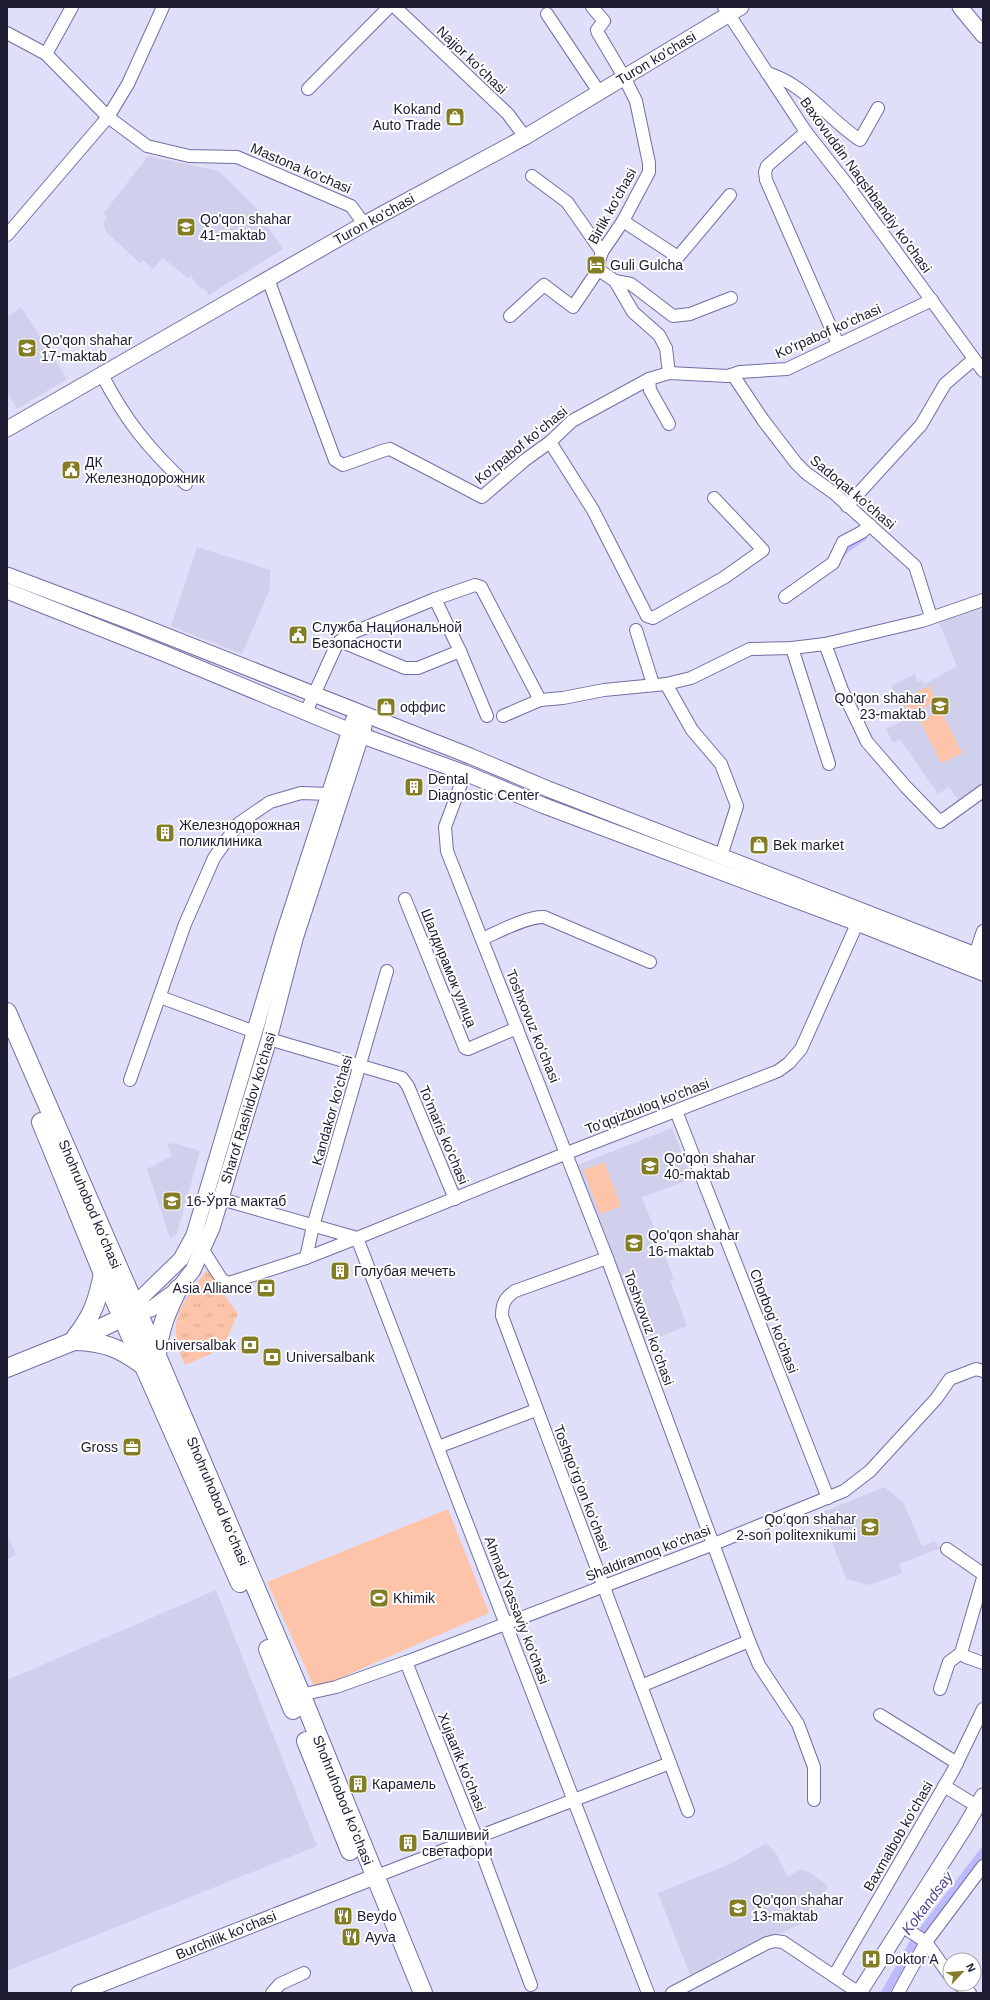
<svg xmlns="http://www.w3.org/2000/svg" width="990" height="2000" viewBox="0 0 990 2000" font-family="Helvetica,sans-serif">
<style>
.built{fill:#d1d0ec}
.grass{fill:#fdc4a9}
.park{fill:url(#park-tufts)}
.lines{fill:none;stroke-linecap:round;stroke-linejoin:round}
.canal{stroke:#bdbafe;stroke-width:8}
.minor-casing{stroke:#726ea6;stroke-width:14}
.major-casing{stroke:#726ea6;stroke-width:17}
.highway-casing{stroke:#726ea6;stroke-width:20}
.minor{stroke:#fff;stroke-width:12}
.major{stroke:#fff;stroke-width:15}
.highway{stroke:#fff;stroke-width:18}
.labels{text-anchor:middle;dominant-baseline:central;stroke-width:4;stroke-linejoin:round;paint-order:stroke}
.street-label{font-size:14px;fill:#1d1b32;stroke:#fff}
.poi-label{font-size:14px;fill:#1d1b32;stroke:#fff;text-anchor:start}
.water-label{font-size:15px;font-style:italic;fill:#4f4594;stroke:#fff}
</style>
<defs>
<pattern id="park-tufts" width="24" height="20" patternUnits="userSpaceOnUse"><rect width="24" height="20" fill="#fdc4a9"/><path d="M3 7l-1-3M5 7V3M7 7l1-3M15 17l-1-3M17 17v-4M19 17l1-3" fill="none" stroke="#d8a892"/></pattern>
</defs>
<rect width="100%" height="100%" fill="#e0dff9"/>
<g class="built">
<polygon points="148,156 219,171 265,217 263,220 283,249 209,295 203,288 200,289 191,276 188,278 163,258 153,269 143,260 140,263 106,232 103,222 107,217 103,214"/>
<polygon points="21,307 67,379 17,409 7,392 7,317"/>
<polygon points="197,547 270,570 270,589 242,654 171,626"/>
<polygon points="981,608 983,612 983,786 960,802 949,787 938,794 900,739 893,743 886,729 904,720 890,692 893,690 891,686 915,674 917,682 922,680 925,684 957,666 938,620"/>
<polygon points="672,1128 692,1179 642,1197 674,1279 670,1280 687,1326 644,1343 578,1165"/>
<polygon points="173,1143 200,1151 177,1234 170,1238 147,1169 172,1156 167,1145"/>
<polygon points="884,1487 903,1502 922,1546 934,1541 941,1548 899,1564 902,1573 869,1585 846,1579 821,1513"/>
<polygon points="7,1534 16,1555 7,1559"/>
<polygon points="216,1590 317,1846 7,1971 7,1680"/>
<polygon points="766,1843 776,1853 788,1877 800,1869 811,1873 828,1886 804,1923 716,1960 719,1965 692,1980 658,1893 730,1864"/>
</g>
<g class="grass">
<polygon points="929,686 937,701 909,715 902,700"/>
<polygon points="941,710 962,753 941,763 920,721"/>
<polygon points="604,1162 621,1206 600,1214 583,1170"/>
<polygon points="448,1509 489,1613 315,1689 267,1582"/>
</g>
<path class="park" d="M207 1270 238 1314 222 1349 185 1365C164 1322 182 1303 207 1270Z"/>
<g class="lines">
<g class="canal">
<polyline points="840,556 843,551 863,537"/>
<polyline points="885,1993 914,1942 983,1852"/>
</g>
<g class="minor-casing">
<g id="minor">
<polyline points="395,7 508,114 525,137"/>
<polyline points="724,7 806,132 846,183 983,371"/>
<polyline points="547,14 599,92"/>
<polyline points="7,33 46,54 108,117 147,146 189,156 237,157 351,206 364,224"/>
<polyline points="46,54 72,7"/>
<path d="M767 73C805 84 828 119 860 140L878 108"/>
<polyline points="308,89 389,7"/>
<polyline points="806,132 767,166 765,172 766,180 838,344"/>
<polyline points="532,176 567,202 602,252"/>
<polyline points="623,221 678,257 730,195"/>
<polyline points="7,235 108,117 128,84 163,7"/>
<polyline points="596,268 615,281 633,312 659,335 666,348 669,373"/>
<polyline points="268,279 335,460 343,465 385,450 390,449 482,497 525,460 550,442 572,421 649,379 669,373 728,376 740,372 787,369 932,300"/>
<polyline points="615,281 631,284 673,316 690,314 731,298"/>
<polyline points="510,316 544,285 573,307 594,276 602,252 623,221 649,172 649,163 636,101 624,77 598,33 597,30 604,21 592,7"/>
<path d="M102 375C126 421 148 448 186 484"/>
<polyline points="731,375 735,378 763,420 796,463 806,473 834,493 915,566 931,617"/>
<polyline points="649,379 650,390 669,424"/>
<polyline points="550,442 593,510 647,616 653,618 725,577 763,550 714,498"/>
<polyline points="847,506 921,425 945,384 974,359"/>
<polyline points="785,597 833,563 843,542 862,532 870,525"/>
<polyline points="435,599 460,651 487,716"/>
<polyline points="636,630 653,684"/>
<polyline points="340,641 405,668 418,668 460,651"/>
<polyline points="825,644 842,690 867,742 906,787 940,822 983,791"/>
<polyline points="792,648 829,764"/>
<polyline points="666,684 692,730 721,764 737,806 721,856"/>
<polyline points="306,712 337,644 347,635 435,599 475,585 481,587 540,700 563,698 604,690 666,684 691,678 750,649 792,648 825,644 922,621 983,600"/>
<polyline points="503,716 540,700"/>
<polyline points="465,773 445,827 447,851 607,1258 749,1641 759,1665 798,1724 814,1767 814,1800"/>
<polyline points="405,899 465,1048 468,1049 517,1028"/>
<path d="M482 939C498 932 528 916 544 917L650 962"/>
<polyline points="975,955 983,931"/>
<polyline points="160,997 255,1032"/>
<polyline points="269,1039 402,1078 408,1086 455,1199"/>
<polyline points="130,1080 185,924 214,858 238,824 270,802 301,793 329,794"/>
<polyline points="676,1111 828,1498"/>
<polyline points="221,1199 357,1238 567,1153 778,1071 789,1063 801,1049 861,915"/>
<polyline points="203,1250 222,1280 229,1283 306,1258 357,1238 648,1993"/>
<polyline points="306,1258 313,1226 387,971"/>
<path d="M607 1258 515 1291C505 1298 502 1303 502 1316L688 1811"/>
<polyline points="438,1447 536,1410"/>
<polyline points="947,1549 983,1574"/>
<polyline points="961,1653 983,1578"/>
<polyline points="961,1653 966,1657 983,1663"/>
<polyline points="406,1662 476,1837 531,1985"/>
<polyline points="641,1686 749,1641"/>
<polyline points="940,1689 949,1662 961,1653"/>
<polyline points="296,1696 336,1687 406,1662 714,1544 844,1491 870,1471 936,1399 950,1379 976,1369 983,1371"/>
<polyline points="880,1715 957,1763"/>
<polyline points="944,1786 977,1806"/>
<polyline points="374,1877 670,1763"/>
<polyline points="902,1926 926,1942 950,1976"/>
<polyline points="834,1976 953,1771 983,1709"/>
<polyline points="958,1984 970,1993"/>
<polyline points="272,1993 280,1984 304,1973"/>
<polyline points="672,1993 767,1943 775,1941 783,1942 859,1993"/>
<polyline points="898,1993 926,1942 983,1866"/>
</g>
</g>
<g class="major-casing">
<g id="major">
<polyline points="960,7 983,35"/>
<polyline points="7,429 364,224 525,137 741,7"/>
<polyline points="7,575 129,621 470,756 548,789 983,958"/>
<polyline points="7,591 163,653 360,735 465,773 542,805 857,923 983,973"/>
<polyline points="136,1311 151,1309 178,1289 193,1270 212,1228 269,1039 295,939 364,727"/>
<polyline points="136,1311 143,1296 181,1259 194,1235 283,936 353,721"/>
<polyline points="79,1993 374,1877"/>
<polyline points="859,1993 965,1827 983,1796"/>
</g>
</g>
<g class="highway-casing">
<g id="highway">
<polyline points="7,1012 157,1356 301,1694 423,1993"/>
<polyline points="41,1122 103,1274 240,1583"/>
<path d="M75 1338C93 1315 97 1302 103 1274"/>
<path d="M75 1341C105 1342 120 1348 144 1366"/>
<path d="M157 1355C159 1330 167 1311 178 1289"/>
<polyline points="7,1368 74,1341 134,1312"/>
<polyline points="268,1649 293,1710"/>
<polyline points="306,1741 350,1851"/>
</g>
</g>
<use href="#minor" class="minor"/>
<use href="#major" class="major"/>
<use href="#highway" class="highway"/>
</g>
<defs>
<g id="shop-square" transform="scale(1)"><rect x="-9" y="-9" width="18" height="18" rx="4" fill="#837e26" stroke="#fff"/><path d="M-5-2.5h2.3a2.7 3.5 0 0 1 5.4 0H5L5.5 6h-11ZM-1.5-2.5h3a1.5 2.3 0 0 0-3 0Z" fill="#fff"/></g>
<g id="school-square" transform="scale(1)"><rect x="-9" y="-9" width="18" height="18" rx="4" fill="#837e26" stroke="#fff"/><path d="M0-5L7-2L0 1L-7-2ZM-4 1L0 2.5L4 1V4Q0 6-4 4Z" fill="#fff"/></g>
<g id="hotel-square" transform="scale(1)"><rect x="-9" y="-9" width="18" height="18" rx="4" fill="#837e26" stroke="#fff"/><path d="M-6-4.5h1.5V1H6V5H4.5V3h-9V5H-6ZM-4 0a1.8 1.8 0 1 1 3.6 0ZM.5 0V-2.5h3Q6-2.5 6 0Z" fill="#fff"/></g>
<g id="civic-square" transform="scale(1)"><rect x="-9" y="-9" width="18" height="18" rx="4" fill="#837e26" stroke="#fff"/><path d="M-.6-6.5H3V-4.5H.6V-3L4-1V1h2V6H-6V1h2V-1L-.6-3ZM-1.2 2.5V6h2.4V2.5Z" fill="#fff"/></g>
<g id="building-square" transform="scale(1)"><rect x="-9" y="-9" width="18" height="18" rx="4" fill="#837e26" stroke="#fff"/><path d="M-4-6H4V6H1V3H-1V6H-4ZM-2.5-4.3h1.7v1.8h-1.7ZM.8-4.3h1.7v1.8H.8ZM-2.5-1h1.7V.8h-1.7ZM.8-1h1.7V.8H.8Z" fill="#fff"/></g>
<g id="bank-square" transform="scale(1)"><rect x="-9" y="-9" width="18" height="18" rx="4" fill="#837e26" stroke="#fff"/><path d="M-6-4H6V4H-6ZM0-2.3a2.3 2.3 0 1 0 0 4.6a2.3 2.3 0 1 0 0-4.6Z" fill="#fff"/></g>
<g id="office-square" transform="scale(1)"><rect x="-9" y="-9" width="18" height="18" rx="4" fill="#837e26" stroke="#fff"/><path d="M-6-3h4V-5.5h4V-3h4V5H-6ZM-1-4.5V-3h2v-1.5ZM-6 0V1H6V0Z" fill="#fff"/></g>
<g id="university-square" transform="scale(1)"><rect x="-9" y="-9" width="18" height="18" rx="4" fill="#837e26" stroke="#fff"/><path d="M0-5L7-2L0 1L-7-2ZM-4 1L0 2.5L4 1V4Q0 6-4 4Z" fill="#fff"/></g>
<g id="stadium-square" transform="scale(1)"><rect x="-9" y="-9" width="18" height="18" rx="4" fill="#837e26" stroke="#fff"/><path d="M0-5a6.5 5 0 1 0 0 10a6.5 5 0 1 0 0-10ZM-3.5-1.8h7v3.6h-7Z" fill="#fff"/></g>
<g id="restaurant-square" transform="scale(1)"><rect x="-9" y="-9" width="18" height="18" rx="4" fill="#837e26" stroke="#fff"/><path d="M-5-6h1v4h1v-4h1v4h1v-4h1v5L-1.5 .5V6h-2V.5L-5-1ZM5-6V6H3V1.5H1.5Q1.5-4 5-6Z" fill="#fff"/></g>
<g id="hospital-square" transform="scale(1)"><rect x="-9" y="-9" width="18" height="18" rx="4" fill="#837e26" stroke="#fff"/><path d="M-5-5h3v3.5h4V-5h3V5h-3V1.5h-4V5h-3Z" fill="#fff"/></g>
</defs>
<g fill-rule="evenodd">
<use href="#shop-square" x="455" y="117"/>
<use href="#school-square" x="186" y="227"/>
<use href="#hotel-square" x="596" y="265"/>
<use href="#school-square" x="27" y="348"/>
<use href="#civic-square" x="71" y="470"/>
<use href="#civic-square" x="298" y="635"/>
<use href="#school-square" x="940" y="706"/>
<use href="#shop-square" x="386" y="707"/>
<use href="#building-square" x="414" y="787"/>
<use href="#building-square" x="165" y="833"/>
<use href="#shop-square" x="759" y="845"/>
<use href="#school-square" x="650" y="1166"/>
<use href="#school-square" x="172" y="1201"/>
<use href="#school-square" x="634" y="1243"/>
<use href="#building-square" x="340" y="1271"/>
<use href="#bank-square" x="266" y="1288"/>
<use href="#bank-square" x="250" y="1345"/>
<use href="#bank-square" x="272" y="1357"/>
<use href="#office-square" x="132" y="1447"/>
<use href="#university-square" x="870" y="1527"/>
<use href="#stadium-square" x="379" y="1598"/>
<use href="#building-square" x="358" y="1784"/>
<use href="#building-square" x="408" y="1843"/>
<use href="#school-square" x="738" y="1908"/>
<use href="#restaurant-square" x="343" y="1916"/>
<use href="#restaurant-square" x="351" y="1937"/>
<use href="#hospital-square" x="871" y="1959"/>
</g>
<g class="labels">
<g class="street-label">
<text transform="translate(656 58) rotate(-31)">Turon ko'chasi</text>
<text transform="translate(472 60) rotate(44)">Najjor koʻchasi</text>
<text transform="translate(301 168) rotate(23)">Mastona ko'chasi</text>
<text transform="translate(866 185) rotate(54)">Baxovuddin Naqshbandiy ko'chasi</text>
<text transform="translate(612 206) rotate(-61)">Birlik ko'chasi</text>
<text transform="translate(374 219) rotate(-29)">Turon ko'chasi</text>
<text transform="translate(828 331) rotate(-24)">Ko'rpabof koʻchasi</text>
<text transform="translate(521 445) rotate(-39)">Ko'rpabof koʻchasi</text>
<text transform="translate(853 492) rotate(40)">Sadoqat ko'chasi</text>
<text transform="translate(449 968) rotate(68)">Шалдирамок улица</text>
<text transform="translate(533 1026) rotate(68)">Toshxovuz koʻchasi</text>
<text transform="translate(647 1106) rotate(-21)">To'qqizbuloq ko'chasi</text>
<text transform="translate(248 1108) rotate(-73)">Sharof Rashidov ko'chasi</text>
<text transform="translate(332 1110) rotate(-74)">Kandakor ko'chasi</text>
<text transform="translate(444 1135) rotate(67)">To'maris ko'chasi</text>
<text transform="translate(90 1204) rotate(67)">Shohruhobod koʻchasi</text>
<text transform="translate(774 1321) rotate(69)">Chorbog' ko'chasi</text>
<text transform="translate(649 1328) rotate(70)">Toshxovuz koʻchasi</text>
<text transform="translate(582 1488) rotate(69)">Toshqoʻrgʻon koʻchasi</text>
<text transform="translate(218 1501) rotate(67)">Shohruhobod koʻchasi</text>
<text transform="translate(648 1553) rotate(-21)">Shaldiramoq ko'chasi</text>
<text transform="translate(517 1610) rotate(69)">Ahmad Yassaviy ko'chasi</text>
<text transform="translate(462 1762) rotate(68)">Xujaarik ko'chasi</text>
<text transform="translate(343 1800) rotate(68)">Shohruhobod koʻchasi</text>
<text transform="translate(898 1836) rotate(-60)">Baxmalbob ko'chasi</text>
<text transform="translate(226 1935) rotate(-22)">Burchilik ko'chasi</text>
</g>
<g class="poi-label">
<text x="441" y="109" text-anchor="end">Kokand<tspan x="441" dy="16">Auto Trade</tspan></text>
<text x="200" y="219">Qo'qon shahar<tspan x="200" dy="16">41-maktab</tspan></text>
<text x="610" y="265">Guli Gulcha</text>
<text x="41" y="340">Qo'qon shahar<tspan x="41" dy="16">17-maktab</tspan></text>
<text x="85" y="462">ДК<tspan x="85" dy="16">Железнодорожник</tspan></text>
<text x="312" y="627">Служба Национальной<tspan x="312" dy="16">Безопасности</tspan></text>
<text x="926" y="698" text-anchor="end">Qo'qon shahar<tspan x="926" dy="16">23-maktab</tspan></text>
<text x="400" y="707">оффис</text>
<text x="428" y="779">Dental<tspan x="428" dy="16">Diagnostic Center</tspan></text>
<text x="179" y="825">Железнодорожная<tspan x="179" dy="16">поликлиника</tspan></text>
<text x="773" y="845">Bek market</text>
<text x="664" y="1158">Qo'qon shahar<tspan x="664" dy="16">40-maktab</tspan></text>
<text x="186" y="1201">16-Ўрта мактаб</text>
<text x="648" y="1235">Qo'qon shahar<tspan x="648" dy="16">16-maktab</tspan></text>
<text x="354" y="1271">Голубая мечеть</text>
<text x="252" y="1288" text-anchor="end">Asia Alliance</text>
<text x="236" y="1345" text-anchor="end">Universalbak</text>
<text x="286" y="1357">Universalbank</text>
<text x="118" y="1447" text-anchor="end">Gross</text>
<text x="856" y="1519" text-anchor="end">Qoʻqon shahar<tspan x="856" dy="16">2-son politexnikumi</tspan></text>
<text x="393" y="1598">Khimik</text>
<text x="372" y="1784">Карамель</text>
<text x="422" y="1835">Балшивий<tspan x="422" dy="16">светафори</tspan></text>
<text x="752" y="1900">Qo'qon shahar<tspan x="752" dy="16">13-maktab</tspan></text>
<text x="357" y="1916">Beydo</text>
<text x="365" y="1937">Ayva</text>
<text x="885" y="1959">Doktor A</text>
</g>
<g class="water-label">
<text transform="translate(927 1903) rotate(-53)">Kokandsay</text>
</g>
</g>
<rect width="990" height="2000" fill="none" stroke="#1d1b32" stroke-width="16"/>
<g transform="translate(962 1972) rotate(64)"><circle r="19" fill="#ffffff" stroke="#a5a4ad"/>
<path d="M0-3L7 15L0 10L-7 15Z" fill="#837e26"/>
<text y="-6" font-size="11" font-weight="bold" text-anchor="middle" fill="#1d1b32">N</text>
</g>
</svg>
